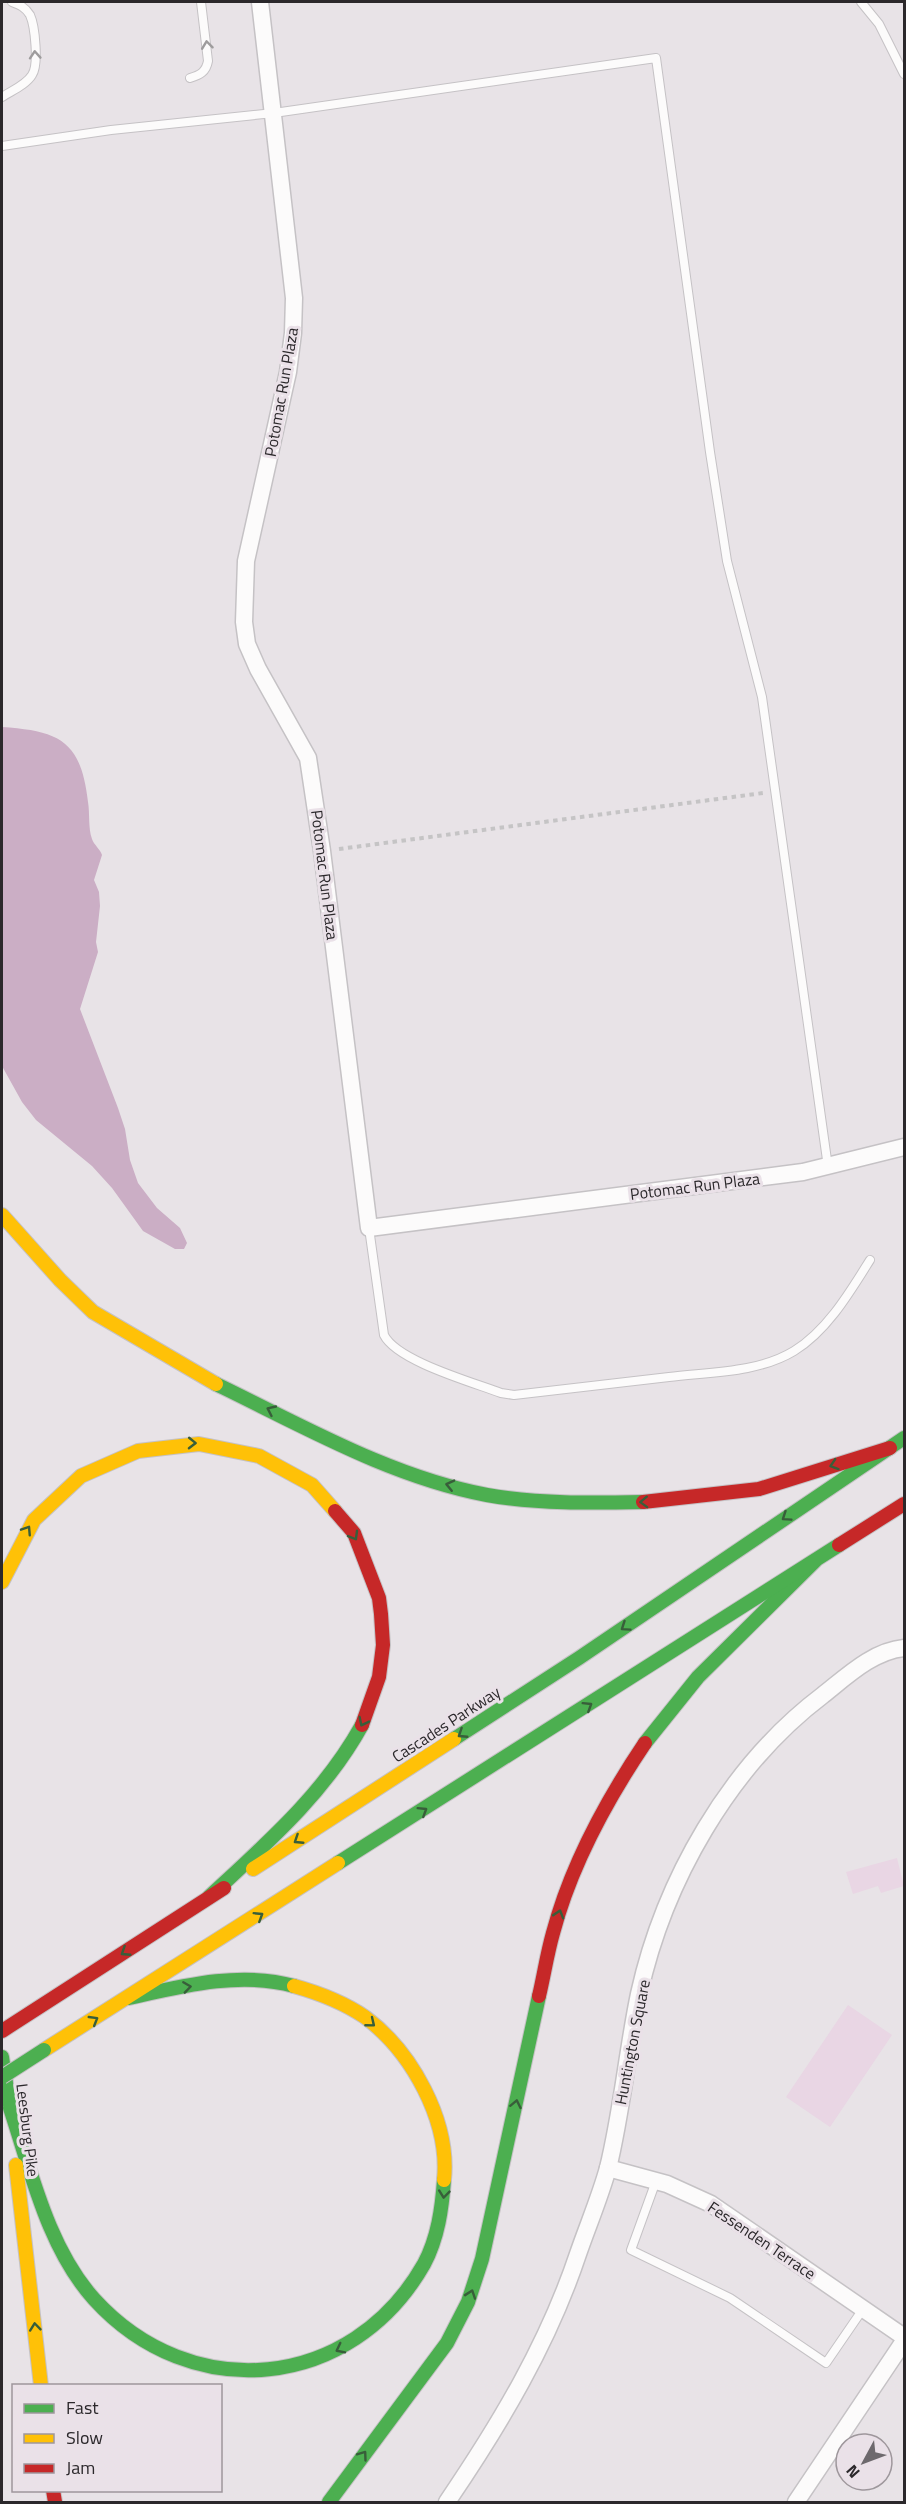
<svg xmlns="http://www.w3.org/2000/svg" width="906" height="2504" viewBox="0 0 906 2504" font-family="'Titillium Web',sans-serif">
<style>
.green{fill:#e9d6e4}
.water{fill:#cbaec5}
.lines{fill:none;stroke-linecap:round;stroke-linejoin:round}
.lane-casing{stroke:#c5c2c5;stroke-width:10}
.street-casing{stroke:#c5c2c5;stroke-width:19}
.fast-casing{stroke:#c5c2c5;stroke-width:16}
.slow-casing{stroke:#c5c2c5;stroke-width:16}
.jam-casing{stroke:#c5c2c5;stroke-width:16}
.path{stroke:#c5c4c5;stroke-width:4;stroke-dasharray:4.5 4.5;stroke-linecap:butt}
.lane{stroke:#fcfbfb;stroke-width:8}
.street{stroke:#fcfbfb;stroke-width:16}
.fast{stroke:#4caf50;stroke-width:14}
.slow{stroke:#ffc107;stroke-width:14}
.jam{stroke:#c62828;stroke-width:14}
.fast-bridge-casing{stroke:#c5c2c5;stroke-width:16;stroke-linecap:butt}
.fast-bridge{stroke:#4caf50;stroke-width:14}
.oneway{stroke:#9e9c9d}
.oneway2{stroke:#385e3a}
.labels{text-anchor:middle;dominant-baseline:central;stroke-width:6;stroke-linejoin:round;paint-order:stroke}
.street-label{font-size:16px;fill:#2b282b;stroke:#eae1e8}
</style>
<rect width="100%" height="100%" fill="#e8e3e7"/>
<g class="green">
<polygon points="897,1858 904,1886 881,1893 878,1886 853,1894 846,1872"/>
<polygon points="848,2005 892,2035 830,2127 786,2097"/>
</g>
<path class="water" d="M2 727C60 731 81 741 88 802 90 814 88 828 92 839 94 845 100 849 102 855L94 880 99 892 100 906 96 942 98 952 80 1009 118 1108 125 1129 130 1160 138 1183 157 1208 180 1228 187 1243 184 1249H175L143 1231 112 1188 92 1166 36 1120 22 1102 2 1066Z"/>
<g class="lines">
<g class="lane-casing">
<g id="lane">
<polyline points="861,2 879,24 904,74"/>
<path d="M190 78C200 75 206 72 208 61L201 2"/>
<path d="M2 97C11 91 26 85 32 75 39 65 35 26 30 15 25 7 20 5 12 2"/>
<polyline points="2,146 111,130 274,113 656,58 710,452 727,561 762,697 828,1167"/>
<path d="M369 1228 384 1335C397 1361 472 1382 501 1393L514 1395C566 1389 617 1383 669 1377 709 1372 758 1373 794 1351 827 1331 850 1292 870 1260"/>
<polyline points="656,2181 631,2250 730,2298 826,2363 863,2309"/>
</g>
</g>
<g class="street-casing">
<g id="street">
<polyline points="260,2 294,298 293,333 288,372 246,561 244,622 247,644 258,669 308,758 322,851 369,1228 803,1172 904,1147"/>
<polyline points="608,2168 667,2184 711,2204 904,2337"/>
<path d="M447 2502C500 2424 548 2344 578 2254 588 2225 600 2197 608 2168 622 2111 627 2052 639 1994 664 1881 729 1766 823 1695 847 1676 873 1651 904 1648"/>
<polyline points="796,2502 904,2341"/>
</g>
</g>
<g class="fast-casing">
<g id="fast">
<path d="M216 1384C303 1426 391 1477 487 1495 538 1504 591 1503 643 1502"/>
<polyline points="454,1739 579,1658 904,1438"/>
<polyline points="645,1743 698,1677 815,1561"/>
<polyline points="338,1863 839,1545"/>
<path d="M209 1897C266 1844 324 1794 362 1725"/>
<path d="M129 1998C182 1986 240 1971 294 1986"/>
<polyline points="2,2057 9,2102"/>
<path d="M10 2108C31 2171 48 2248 94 2299 191 2406 352 2391 424 2264 438 2238 442 2208 444 2180"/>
<polyline points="329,2502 447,2343 468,2302 482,2259 539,1996"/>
</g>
</g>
<g class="slow-casing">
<g id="slow">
<polyline points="2,1215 60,1280 93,1312 216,1384"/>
<polyline points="2,1582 34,1520 81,1476 138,1451 199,1444 259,1456 312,1485 335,1511"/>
<polyline points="253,1869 454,1739"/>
<path d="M294 1986C319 1993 343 2002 365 2017 412 2052 450 2121 444 2180"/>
<polyline points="44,2050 338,1863"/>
<polyline points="16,2165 41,2386"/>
</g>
</g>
<g class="jam-casing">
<g id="jam">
<polyline points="643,1502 759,1489 890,1448"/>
<polyline points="335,1511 354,1533 379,1598 381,1614 383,1645 379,1677 362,1725"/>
<polyline points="839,1545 904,1504"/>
<path d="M539 1996C544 1975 547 1954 553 1933 571 1865 606 1801 645 1743"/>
<polyline points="2,2031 224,1888"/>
<polyline points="53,2490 55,2502"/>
</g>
</g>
<polyline class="path" points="339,849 763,793"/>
<use href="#lane" class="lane"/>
<use href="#street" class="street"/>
<use href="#fast" class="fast"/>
<use href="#slow" class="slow"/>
<use href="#jam" class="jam"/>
<g class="fast-bridge-casing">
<polyline id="fast-bridge" points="2,2077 44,2050"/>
</g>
<use href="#fast-bridge" class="fast-bridge"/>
</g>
<defs><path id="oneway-chevron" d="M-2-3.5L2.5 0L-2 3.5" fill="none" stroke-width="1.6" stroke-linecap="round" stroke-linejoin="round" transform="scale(1.5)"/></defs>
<g class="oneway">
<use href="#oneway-chevron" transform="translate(207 45) rotate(-97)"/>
<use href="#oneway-chevron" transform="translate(35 55) rotate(-94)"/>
</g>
<g class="oneway2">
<use href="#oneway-chevron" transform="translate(271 1410) rotate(-155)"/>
<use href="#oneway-chevron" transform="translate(192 1443) rotate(1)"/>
<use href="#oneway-chevron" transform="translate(834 1465) rotate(162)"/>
<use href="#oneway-chevron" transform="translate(450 1485) rotate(-167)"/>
<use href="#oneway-chevron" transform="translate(644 1502) rotate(178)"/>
<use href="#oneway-chevron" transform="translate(786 1517) rotate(146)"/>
<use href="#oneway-chevron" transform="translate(27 1530) rotate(-57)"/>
<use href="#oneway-chevron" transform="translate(354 1536) rotate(60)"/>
<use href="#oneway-chevron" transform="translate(625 1627) rotate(146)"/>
<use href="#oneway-chevron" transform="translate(588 1706) rotate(-32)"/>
<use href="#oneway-chevron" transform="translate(363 1722) rotate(116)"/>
<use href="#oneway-chevron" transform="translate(462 1734) rotate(147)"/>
<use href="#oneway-chevron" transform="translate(423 1811) rotate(-32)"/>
<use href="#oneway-chevron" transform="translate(298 1840) rotate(147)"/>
<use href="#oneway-chevron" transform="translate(559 1914) rotate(-73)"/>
<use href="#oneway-chevron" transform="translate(259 1916) rotate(-32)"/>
<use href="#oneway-chevron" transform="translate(125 1952) rotate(147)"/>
<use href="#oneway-chevron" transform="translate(187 1987) rotate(-8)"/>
<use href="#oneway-chevron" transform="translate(94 2020) rotate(-31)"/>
<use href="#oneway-chevron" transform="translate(371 2023) rotate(39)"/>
<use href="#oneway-chevron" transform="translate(516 2104) rotate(-78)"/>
<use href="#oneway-chevron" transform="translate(444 2194) rotate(96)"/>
<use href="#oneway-chevron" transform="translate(471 2294) rotate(-71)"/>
<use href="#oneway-chevron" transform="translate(35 2327) rotate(-96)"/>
<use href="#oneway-chevron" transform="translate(340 2349) rotate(153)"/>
<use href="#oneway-chevron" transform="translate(363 2455) rotate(-54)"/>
</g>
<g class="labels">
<g class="street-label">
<text transform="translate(281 392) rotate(-80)">Potomac Run Plaza</text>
<text transform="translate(325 875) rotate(83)">Potomac Run Plaza</text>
<text transform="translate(695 1186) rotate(-7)">Potomac Run Plaza</text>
<text transform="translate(446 1724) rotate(-33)">Cascades Parkway</text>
<text transform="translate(632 2042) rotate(-79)">Huntington Square</text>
<text transform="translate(28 2130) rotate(83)">Leesburg Pike</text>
<text transform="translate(762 2240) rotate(34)">Fessenden Terrace</text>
</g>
</g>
<rect width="906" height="2504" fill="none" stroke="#2b282b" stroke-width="6"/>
<rect x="12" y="2384" width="210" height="108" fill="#eae1e8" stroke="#9e979c" stroke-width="1.5"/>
<rect x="24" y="2404" width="30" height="9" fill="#4caf50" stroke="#9e979c" stroke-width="1.5"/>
<text x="66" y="2414" font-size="18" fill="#2b282b">Fast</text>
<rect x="24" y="2434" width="30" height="9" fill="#ffc107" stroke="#9e979c" stroke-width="1.5"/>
<text x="66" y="2444" font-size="18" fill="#2b282b">Slow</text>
<rect x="24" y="2464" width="30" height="9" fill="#c62828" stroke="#9e979c" stroke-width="1.5"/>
<text x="66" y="2474" font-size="18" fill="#2b282b">Jam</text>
<g transform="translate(864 2462) rotate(229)"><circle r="28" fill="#eae1e8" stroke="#9e979c" stroke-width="1.5"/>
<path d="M0-4.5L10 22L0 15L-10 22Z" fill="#6d696d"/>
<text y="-9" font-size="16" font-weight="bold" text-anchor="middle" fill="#2b282b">N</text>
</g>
</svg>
